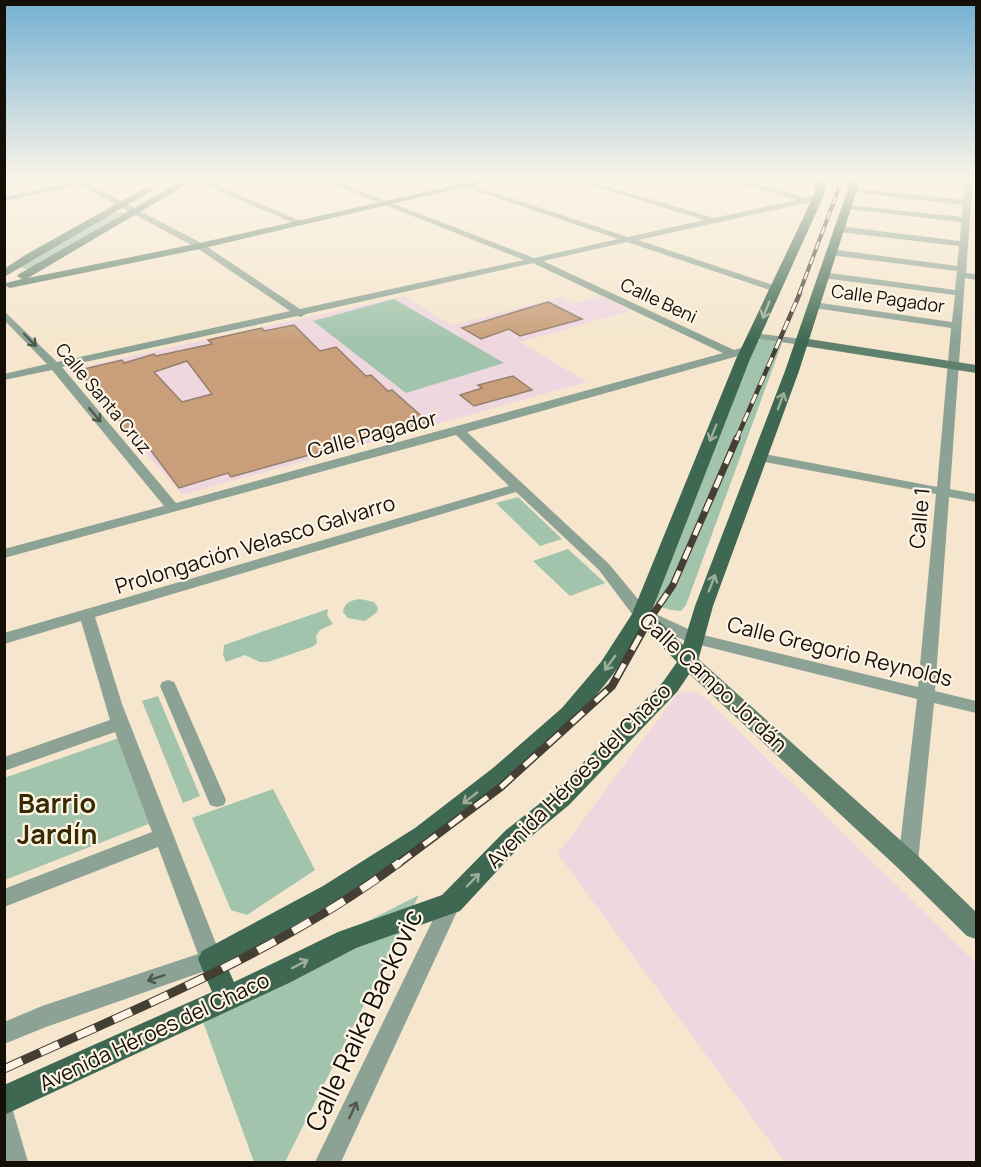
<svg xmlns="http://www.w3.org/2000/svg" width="981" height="1167" viewBox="0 0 981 1167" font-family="Manrope,sans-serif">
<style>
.education{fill:#efd7e0}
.green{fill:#a2c4ac}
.building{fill:#c99f7b;stroke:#947f6d;stroke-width:1.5;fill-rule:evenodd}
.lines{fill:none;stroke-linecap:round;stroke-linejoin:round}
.street{fill:#8ca295;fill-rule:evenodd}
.secondary{fill:#5f806d;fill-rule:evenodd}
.primary{fill:#3e6851;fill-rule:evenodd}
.rail-far4-casing{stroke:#453e32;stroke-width:4}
.rail-far3-casing{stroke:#453e32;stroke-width:4.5}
.rail-far2-casing{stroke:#453e32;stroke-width:7}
.rail-far1-casing{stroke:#453e32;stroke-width:8}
.rail-casing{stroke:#453e32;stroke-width:9}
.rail-far4{stroke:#fdf4e5;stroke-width:2;stroke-dasharray:8;stroke-linecap:butt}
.rail-far3{stroke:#fdf4e5;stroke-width:3;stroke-dasharray:10;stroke-linecap:butt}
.rail-far2{stroke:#fdf4e5;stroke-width:4.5;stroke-dasharray:13;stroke-linecap:butt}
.rail-far1{stroke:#fdf4e5;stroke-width:5;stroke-dasharray:16;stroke-linecap:butt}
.rail{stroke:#fdf4e5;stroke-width:7;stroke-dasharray:20;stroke-linecap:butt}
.oneway{stroke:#9eae9b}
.oneway2{stroke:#50584e}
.labels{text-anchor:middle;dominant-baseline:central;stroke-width:4.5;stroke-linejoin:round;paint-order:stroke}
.far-street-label{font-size:18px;fill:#140f07;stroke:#fdf4e5}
.street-label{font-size:21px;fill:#140f07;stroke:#fdf4e5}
.near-street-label{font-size:26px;fill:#140f07;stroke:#fdf4e5}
.near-neighbourhood-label{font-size:27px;font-weight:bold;fill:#392b01;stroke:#fdf4e5}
</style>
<rect width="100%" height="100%" fill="#f5e6cd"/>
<g class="education">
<polygon points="404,296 452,325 560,297 573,304 601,296 631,311 520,342 587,382 182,495 73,369"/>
<polygon points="694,691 704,697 976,963 976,1162 785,1162 558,854 677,694"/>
</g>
<g class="green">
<polygon points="122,212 125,213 29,270 20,267 113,213"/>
<polygon points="394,299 504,363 406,393 313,321"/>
<path d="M762 339 782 343 686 605 681 611C668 610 656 608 650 595L757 341Z"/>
<polygon points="518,497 562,539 540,546 496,503"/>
<polygon points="568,549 605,583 570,596 533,561"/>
<path d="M360 599 374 602 378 608 377 612 365 621 348 618 343 612C344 603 351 600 360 599Z"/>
<polygon points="328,609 327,615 333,624 320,630 316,636 317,643 312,647 268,662 260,662 245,655 226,662 223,655 224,645"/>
<polygon points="158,696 200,796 183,803 142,701"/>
<polygon points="119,738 151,823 5,880 4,778"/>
<polygon points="273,789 315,870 247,915 231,910 192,818"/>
<polygon points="419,895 285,1162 254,1162 198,1008"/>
</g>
<g class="building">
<polygon points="548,302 582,319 520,336 509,329 481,339 462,328"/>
<path d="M294 325 320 351 336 347 366 376 371 375 388 391 392 390 428 422 231 477 228 473 179 488 137 432 128 435 116 415 91 382 88 383 80 370 122 360 124 363 154 354 156 356 212 344 208 340 262 328 264 331ZM187 361 212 394 182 402 154 372Z"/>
<polygon points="513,376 532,390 474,406 460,395 482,388 478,385"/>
</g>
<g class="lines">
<g class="street">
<path d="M71 180H90L87 183 203 244 300 309 524 260 322 180H332L534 258 618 239 445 180H456L628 237 704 220 574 180H585L714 218 797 200 726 180H738L807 198 822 193V197L811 202 638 240 776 286V290L773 291 627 242 543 261 734 350 748 346 753 349 738 356 467 432 609 564 647 610 699 634 918 687 936 494 760 461 754 457 760 453 937 487 951 328 814 308 809 305 814 302 952 322 955 295 823 278 818 275 823 272 955 290 957 271 830 255 826 252 830 249 957 266 959 246 839 232 835 229 839 226 960 241 961 222 848 209 844 207 848 205 962 217 963 205 852 192 848 190 852 188 963 200 965 186 920 180H973L966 273 976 274V280L965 278 950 489 976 494V502L949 497 935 691 976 701V713L934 703 918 862 915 868 908 870 901 868 898 862 917 699 688 642 635 618 599 570 516 492 95 617 122 704 222 959 219 966 46 1027 4 1044V1022L42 1006 198 954 158 847 4 907V889L152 832 115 732 4 771V757L110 720 81 621 4 644V633L509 486 456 435 4 558V549L164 506 52 370 4 380V374L47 364 4 320V311L57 362 290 311 197 248 79 185 4 201V197L73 182ZM533 263 723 353 176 503 62 367 297 316 301 317 306 314Z"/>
<polygon points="194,180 204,180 305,223 298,225"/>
<polygon points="755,333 802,339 807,342 802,345 751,338 750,336"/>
<polygon points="168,680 174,682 176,686 226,800 224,805 217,807 210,805 208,800 160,686 162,682"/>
<polygon points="451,894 458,897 461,903 341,1162 315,1162 444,897"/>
<polygon points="4,1108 13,1111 28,1162 4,1162"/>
</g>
<g class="secondary">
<polygon points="183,180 194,180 28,278 200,243 478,180 494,180 200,249 10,288 4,285 6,283 22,279 17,276 19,274"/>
<polygon points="145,188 153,190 4,277 4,269 27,254"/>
<polygon points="802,338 976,365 976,373 798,345 796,342"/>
<polygon points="688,654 695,656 917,855 976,912 976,939 967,936 899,869 681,666 678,661 681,656"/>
</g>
<path class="primary" d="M817 180H827L824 195 750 359 651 613 683 645 695 606 785 371 851 180H860L799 371 713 606 698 661 677 692 569 805 522 844 460 911 356 948 291 982 4 1115V1085L212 992 198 959 202 951 323 886 415 828 493 768 562 708 601 662 632 614 736 359 814 195ZM643 627 677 662 663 682 553 793 506 830 442 895 338 932 234 982 226 964C336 903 438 844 532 759 562 732 590 705 614 673 625 659 633 642 643 627Z"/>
<g class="rail-far4-casing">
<polyline id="rail-far4" points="799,294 842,180"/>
</g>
<g class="rail-far3-casing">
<polyline id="rail-far3" points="736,440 800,293"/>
</g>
<g class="rail-far2-casing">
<polyline id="rail-far2" points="645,626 673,585 737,438"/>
</g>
<g class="rail-far1-casing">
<polyline id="rail-far1" points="398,864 501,787 612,686 646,625"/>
</g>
<g class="rail-casing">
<path id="rail" d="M4 1069C137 1008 283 950 400 862"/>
</g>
<use href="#rail-far4" class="rail-far4"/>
<use href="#rail-far3" class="rail-far3"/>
<use href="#rail-far2" class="rail-far2"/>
<use href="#rail-far1" class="rail-far1"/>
<use href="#rail" class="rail"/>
</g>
<defs><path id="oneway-shaft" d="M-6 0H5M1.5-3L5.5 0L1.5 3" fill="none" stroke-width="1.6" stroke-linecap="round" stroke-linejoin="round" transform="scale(1.5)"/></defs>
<g class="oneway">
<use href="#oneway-shaft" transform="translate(766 310) rotate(112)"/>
<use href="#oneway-shaft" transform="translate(781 401) rotate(-70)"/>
<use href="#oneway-shaft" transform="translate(713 433) rotate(112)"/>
<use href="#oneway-shaft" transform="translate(712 583) rotate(-69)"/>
<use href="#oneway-shaft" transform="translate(610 663) rotate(126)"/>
<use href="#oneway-shaft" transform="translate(470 798) rotate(142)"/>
<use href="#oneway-shaft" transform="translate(473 880) rotate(-46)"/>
<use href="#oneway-shaft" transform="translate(300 964) rotate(-27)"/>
</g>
<g class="oneway2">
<use href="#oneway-shaft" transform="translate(30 340) rotate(46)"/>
<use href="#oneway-shaft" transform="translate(95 415) rotate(50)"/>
<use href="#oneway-shaft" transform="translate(156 978) rotate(161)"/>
<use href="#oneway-shaft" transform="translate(353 1110) rotate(-65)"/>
</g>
<linearGradient id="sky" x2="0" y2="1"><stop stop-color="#74b0d2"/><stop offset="0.52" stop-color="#faf4e8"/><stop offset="1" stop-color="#faf4e8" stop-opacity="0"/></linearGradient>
<rect width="981" height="343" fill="url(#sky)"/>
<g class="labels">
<g class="far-street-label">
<text transform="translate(888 298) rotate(8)">Calle Pagador</text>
<text transform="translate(659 300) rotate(25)">Calle Beni</text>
<text transform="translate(104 398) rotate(50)">Calle Santa Cruz</text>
</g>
<g class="street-label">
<text transform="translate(372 434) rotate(-15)">Calle Pagador</text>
<text transform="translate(919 518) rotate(-85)">Calle 1</text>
<text transform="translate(255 544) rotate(-17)">Prolongación Velasco Galvarro</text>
<text transform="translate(840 651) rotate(14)">Calle Gregorio Reynolds</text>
<text transform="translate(714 682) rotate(43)">Calle Campo Jordán</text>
<text transform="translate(578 775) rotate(-45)">Avenida Héroes del Chaco</text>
<text transform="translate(154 1031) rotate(-25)">Avenida Héroes del Chaco</text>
</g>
<g class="near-street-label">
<text transform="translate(363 1020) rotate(-65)">Calle Raika Backovic</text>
</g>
<g class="near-neighbourhood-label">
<text x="57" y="802">Barrio<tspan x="57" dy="31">Jardín</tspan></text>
</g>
</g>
<rect width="981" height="1167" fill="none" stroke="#140f07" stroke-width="12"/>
</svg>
